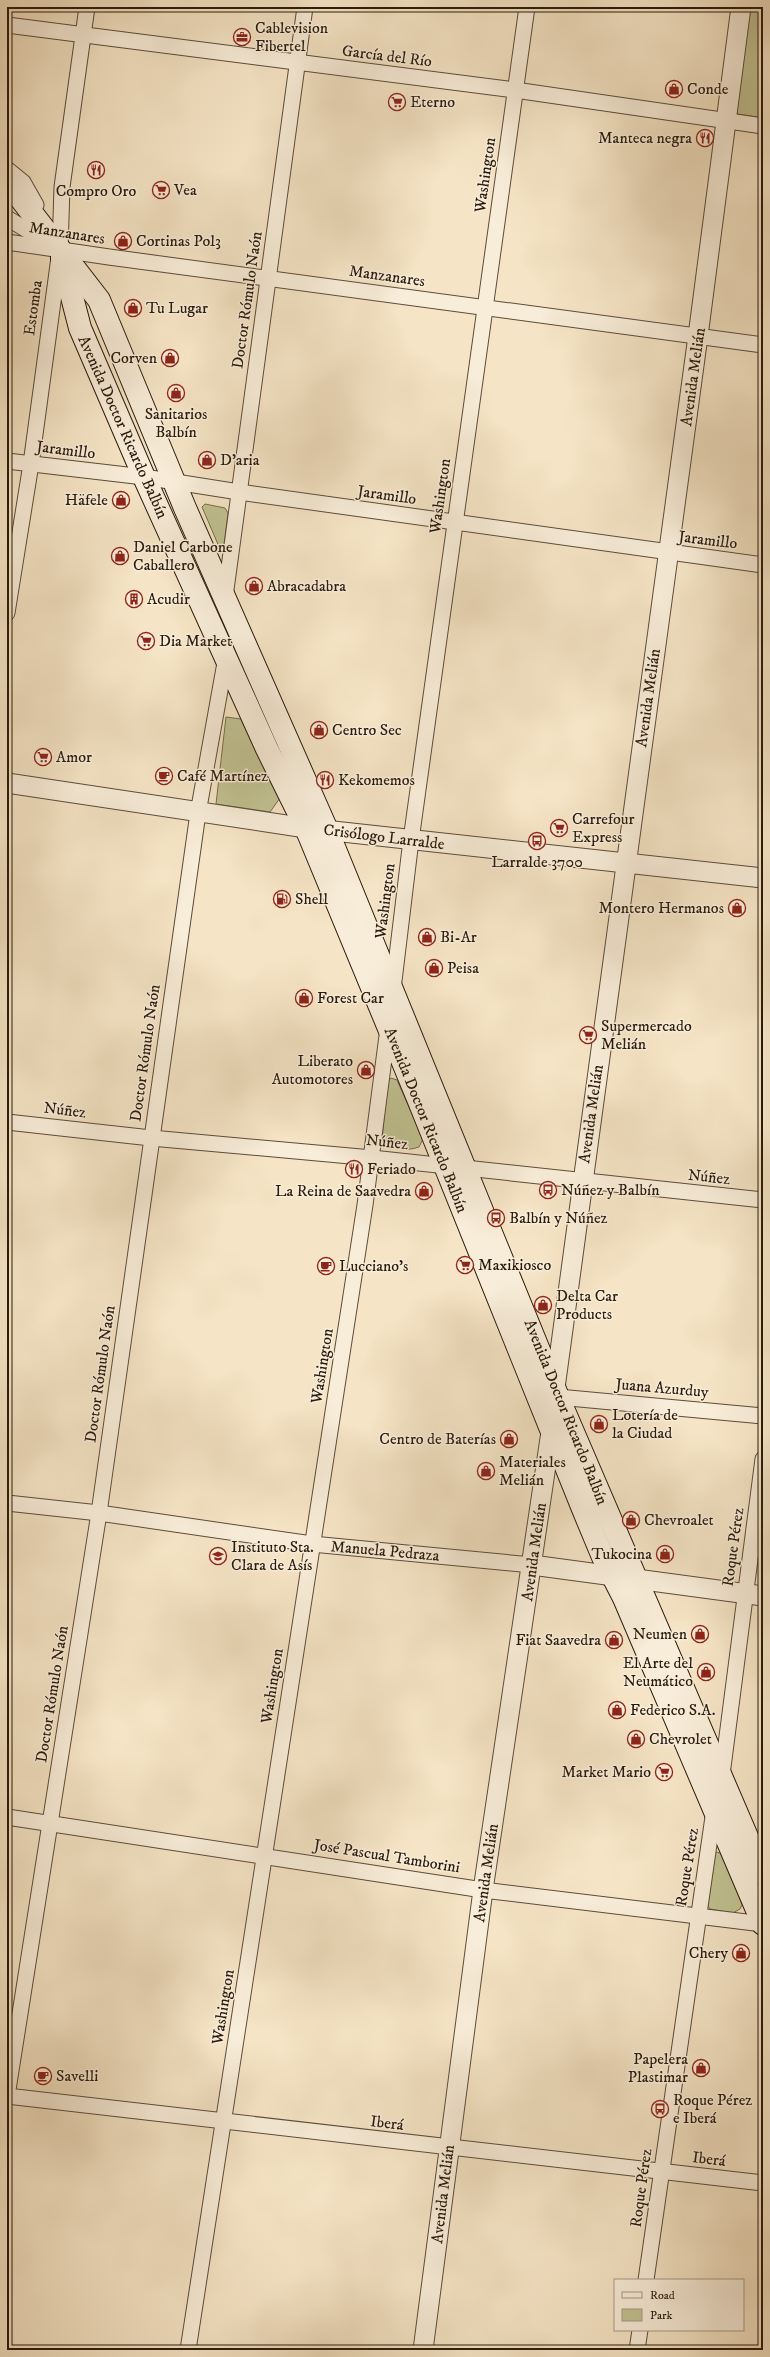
<svg xmlns="http://www.w3.org/2000/svg" width="770" height="2357" viewBox="0 0 770 2357" font-family="'IM FELL DW Pica',serif">
<style>
.green{fill:#c1c291;stroke:#756e4e}
.lines{fill:none;stroke-linecap:round;stroke-linejoin:round}
.minor-casing{stroke:#5c4c3a;stroke-width:17}
.tertiary-casing{stroke:#5c4c3a;stroke-width:21}
.secondary-casing{stroke:#291a0c;stroke-width:24}
.minor{stroke:#f8edd9;stroke-width:15}
.tertiary{stroke:#f8edd9;stroke-width:19}
.secondary{stroke:#f8edd9;stroke-width:22}
.labels{text-anchor:middle;dominant-baseline:central;stroke-width:3;stroke-linejoin:round;paint-order:stroke}
.poi-label{font-size:16px;fill:#291a0c;stroke:#f8edd9;text-anchor:start}
.street-label{font-size:16px;fill:#291a0c;stroke:#f8edd9}
</style>
<rect width="100%" height="100%" fill="#f5e4c5"/>
<filter id="stains"><feTurbulence type="fractalNoise" baseFrequency=".005" numOctaves="4"/><feColorMatrix values="0 0 0 0 .2 0 0 0 0 .09 0 0 0 0 .02 0 0 0 .5 -.17"/></filter>
<radialGradient id="worn" r=".72"><stop offset=".6" stop-color="#630" stop-opacity="0"/><stop offset="1" stop-color="#630" stop-opacity=".3"/></radialGradient>
<g class="green">
<polygon points="748,7 763,7 763,118 738,114 736,110"/>
<polygon points="205,504 225,508 228,513 224,545 220,549 202,507"/>
<polygon points="226,717 241,719 280,798 270,812 216,804"/>
<path d="M391 1078 397 1080 423 1139 419 1147C405 1152 395 1148 382 1141L387 1083Z"/>
<polygon points="717,1852 722,1854 743,1903 740,1909 733,1913 710,1909 706,1903 713,1854"/>
</g>
<g class="lines">
<g class="minor-casing">
<g id="minor">
<polyline points="7,25 515,90 763,126"/>
<polyline points="7,169 23,182 36,205"/>
<polyline points="7,218 52,245"/>
<polyline points="7,242 109,257 763,345"/>
<polyline points="7,461 144,477 239,492 763,565"/>
<polyline points="225,597 305,7"/>
<polyline points="7,613 31,464 60,250 62,187 87,7"/>
<polyline points="393,989 411,840 527,7"/>
<polyline points="7,1122 151,1138 372,1158 763,1200"/>
<polyline points="558,1397 763,1416"/>
<polyline points="7,1503 99,1513 312,1544 532,1565"/>
<polyline points="722,1775 763,1459"/>
<polyline points="7,1817 483,1890 763,1924"/>
<polyline points="7,2096 99,1513 198,813 226,657"/>
<polyline points="7,2096 763,2183"/>
<polyline points="646,2280 714,1810"/>
<polyline points="188,2350 365,1205 388,1028"/>
<polyline points="637,2350 640,2330"/>
</g>
</g>
<g class="tertiary-casing">
<g id="tertiary">
<polyline points="7,783 306,828 763,878"/>
<polyline points="555,1388 698,336 741,7"/>
<polyline points="532,1565 763,1596"/>
<polyline points="423,2350 483,1890 552,1425"/>
</g>
</g>
<g class="secondary-casing">
<g id="secondary">
<polyline points="7,185 14,190 99,300 185,508 327,830 558,1397 763,1874"/>
<polyline points="62,258 80,328 144,477 267,749 306,828 419,1101 583,1509 603,1557 624,1598 763,1924"/>
</g>
</g>
<use href="#minor" class="minor"/>
<use href="#tertiary" class="tertiary"/>
<use href="#secondary" class="secondary"/>
</g>
<defs>
<g id="office-ring" transform="scale(0.9)"><circle r="9.5" fill="#f8edd9" stroke="#8f2418" stroke-width="1.5"/><path d="M-6-3h4V-5.5h4V-3h4V5H-6ZM-1-4.5V-3h2v-1.5ZM-6 0V1H6V0Z" fill="#8f2418"/></g>
<g id="shop-ring" transform="scale(0.9)"><circle r="9.5" fill="#f8edd9" stroke="#8f2418" stroke-width="1.5"/><path d="M-5-2.5h2.3a2.7 3.5 0 0 1 5.4 0H5L5.5 6h-11ZM-1.5-2.5h3a1.5 2.3 0 0 0-3 0Z" fill="#8f2418"/></g>
<g id="supermarket-ring" transform="scale(0.9)"><circle r="9.5" fill="#f8edd9" stroke="#8f2418" stroke-width="1.5"/><path d="M-6-5.5h2.5l.6 2H6L4.5 2H-2.5L-4.4-4H-6ZM-1.5 3.2a1.3 1.3 0 1 0 .1 0ZM3 3.2a1.3 1.3 0 1 0 .1 0Z" fill="#8f2418"/></g>
<g id="restaurant-ring" transform="scale(0.9)"><circle r="9.5" fill="#f8edd9" stroke="#8f2418" stroke-width="1.5"/><path d="M-5-6h1v4h1v-4h1v4h1v-4h1v5L-1.5 .5V6h-2V.5L-5-1ZM5-6V6H3V1.5H1.5Q1.5-4 5-6Z" fill="#8f2418"/></g>
<g id="building-ring" transform="scale(0.9)"><circle r="9.5" fill="#f8edd9" stroke="#8f2418" stroke-width="1.5"/><path d="M-4-6H4V6H1V3H-1V6H-4ZM-2.5-4.3h1.7v1.8h-1.7ZM.8-4.3h1.7v1.8H.8ZM-2.5-1h1.7V.8h-1.7ZM.8-1h1.7V.8H.8Z" fill="#8f2418"/></g>
<g id="cafe-ring" transform="scale(0.9)"><circle r="9.5" fill="#f8edd9" stroke="#8f2418" stroke-width="1.5"/><path d="M-5.5-4.5H6V0H3Q3 3.5 0 3.5H-2.5Q-5.5 3.5-5.5 0ZM3-3.2v2h1.7v-2ZM-6 4.5H4V6H-6Z" fill="#8f2418"/></g>
<g id="bus-ring" transform="scale(0.9)"><circle r="9.5" fill="#f8edd9" stroke="#8f2418" stroke-width="1.5"/><path d="M-5-6H5V4H4V6H2V4H-2V6H-4V4H-5ZM-3.5-4V0h7V-4ZM-3.5 1.2v1.5H-2V1.2ZM2 1.2v1.5H3.5V1.2Z" fill="#8f2418"/></g>
<g id="fuel-ring" transform="scale(0.9)"><circle r="9.5" fill="#f8edd9" stroke="#8f2418" stroke-width="1.5"/><path d="M-5.5-6h7V0h2V4h1.3V-2.5L3-4.5l.8-.8L6-3V5H2.5V1h-1V6h-7ZM-4.2-4.7v3.2H.2V-4.7Z" fill="#8f2418"/></g>
<g id="school-ring" transform="scale(0.9)"><circle r="9.5" fill="#f8edd9" stroke="#8f2418" stroke-width="1.5"/><path d="M0-5L7-2L0 1L-7-2ZM-4 1L0 2.5L4 1V4Q0 6-4 4Z" fill="#8f2418"/></g>
</defs>
<g fill-rule="evenodd">
<use href="#office-ring" x="242" y="37"/>
<use href="#shop-ring" x="674" y="89"/>
<use href="#supermarket-ring" x="397" y="102"/>
<use href="#restaurant-ring" x="705" y="138"/>
<use href="#restaurant-ring" x="96" y="170"/>
<use href="#supermarket-ring" x="161" y="190"/>
<use href="#shop-ring" x="123" y="241"/>
<use href="#shop-ring" x="133" y="308"/>
<use href="#shop-ring" x="170" y="358"/>
<use href="#shop-ring" x="176" y="393"/>
<use href="#shop-ring" x="207" y="460"/>
<use href="#shop-ring" x="121" y="500"/>
<use href="#shop-ring" x="120" y="556"/>
<use href="#shop-ring" x="254" y="586"/>
<use href="#building-ring" x="134" y="599"/>
<use href="#supermarket-ring" x="146" y="641"/>
<use href="#shop-ring" x="319" y="730"/>
<use href="#supermarket-ring" x="43" y="757"/>
<use href="#cafe-ring" x="164" y="776"/>
<use href="#restaurant-ring" x="325" y="780"/>
<use href="#supermarket-ring" x="559" y="828"/>
<use href="#bus-ring" x="537" y="841"/>
<use href="#fuel-ring" x="282" y="899"/>
<use href="#shop-ring" x="737" y="908"/>
<use href="#shop-ring" x="427" y="937"/>
<use href="#shop-ring" x="434" y="968"/>
<use href="#shop-ring" x="304" y="998"/>
<use href="#supermarket-ring" x="588" y="1035"/>
<use href="#shop-ring" x="366" y="1070"/>
<use href="#restaurant-ring" x="354" y="1169"/>
<use href="#bus-ring" x="548" y="1190"/>
<use href="#shop-ring" x="424" y="1191"/>
<use href="#bus-ring" x="496" y="1218"/>
<use href="#supermarket-ring" x="465" y="1265"/>
<use href="#cafe-ring" x="326" y="1266"/>
<use href="#shop-ring" x="543" y="1305"/>
<use href="#shop-ring" x="599" y="1424"/>
<use href="#shop-ring" x="509" y="1439"/>
<use href="#shop-ring" x="486" y="1471"/>
<use href="#shop-ring" x="631" y="1520"/>
<use href="#shop-ring" x="665" y="1554"/>
<use href="#school-ring" x="218" y="1556"/>
<use href="#shop-ring" x="700" y="1634"/>
<use href="#shop-ring" x="614" y="1640"/>
<use href="#shop-ring" x="706" y="1672"/>
<use href="#shop-ring" x="617" y="1710"/>
<use href="#shop-ring" x="636" y="1739"/>
<use href="#supermarket-ring" x="664" y="1772"/>
<use href="#shop-ring" x="741" y="1953"/>
<use href="#shop-ring" x="701" y="2068"/>
<use href="#cafe-ring" x="43" y="2076"/>
<use href="#bus-ring" x="660" y="2109"/>
</g>
<g class="labels">
<g class="poi-label">
<text x="255" y="28">Cablevision<tspan x="255" dy="18">Fibertel</tspan></text>
<text x="687" y="89">Conde</text>
<text x="410" y="102">Eterno</text>
<text x="692" y="138" text-anchor="end">Manteca negra</text>
<text x="174" y="190">Vea</text>
<text x="96" y="191" text-anchor="middle">Compro Oro</text>
<text x="136" y="241">Cortinas Pol3</text>
<text x="146" y="308">Tu Lugar</text>
<text x="157" y="358" text-anchor="end">Corven</text>
<text x="176" y="414" text-anchor="middle">Sanitarios<tspan x="176" dy="18">Balbín</tspan></text>
<text x="220" y="460">D'aria</text>
<text x="108" y="500" text-anchor="end">Häfele</text>
<text x="133" y="547">Daniel Carbone<tspan x="133" dy="18">Caballero</tspan></text>
<text x="267" y="586">Abracadabra</text>
<text x="147" y="599">Acudir</text>
<text x="159" y="641">Dia Market</text>
<text x="332" y="730">Centro Sec</text>
<text x="56" y="757">Amor</text>
<text x="177" y="776">Café Martínez</text>
<text x="338" y="780">Kekomemos</text>
<text x="572" y="819">Carrefour<tspan x="572" dy="18">Express</tspan></text>
<text x="537" y="862" text-anchor="middle">Larralde 3700</text>
<text x="295" y="899">Shell</text>
<text x="724" y="908" text-anchor="end">Montero Hermanos</text>
<text x="440" y="937">Bi-Ar</text>
<text x="447" y="968">Peisa</text>
<text x="317" y="998">Forest Car</text>
<text x="601" y="1026">Supermercado<tspan x="601" dy="18">Melián</tspan></text>
<text x="353" y="1061" text-anchor="end">Liberato<tspan x="353" dy="18">Automotores</tspan></text>
<text x="367" y="1169">Feriado</text>
<text x="561" y="1190">Núñez y Balbín</text>
<text x="411" y="1191" text-anchor="end">La Reina de Saavedra</text>
<text x="509" y="1218">Balbín y Núñez</text>
<text x="478" y="1265">Maxikiosco</text>
<text x="339" y="1266">Lucciano's</text>
<text x="556" y="1296">Delta Car<tspan x="556" dy="18">Products</tspan></text>
<text x="612" y="1415">Lotería de<tspan x="612" dy="18">la Ciudad</tspan></text>
<text x="496" y="1439" text-anchor="end">Centro de Baterías</text>
<text x="499" y="1462">Materiales<tspan x="499" dy="18">Melián</tspan></text>
<text x="644" y="1520">Chevroalet</text>
<text x="231" y="1547">Instituto Sta.<tspan x="231" dy="18">Clara de Asís</tspan></text>
<text x="652" y="1554" text-anchor="end">Tukocina</text>
<text x="687" y="1634" text-anchor="end">Neumen</text>
<text x="601" y="1640" text-anchor="end">Fiat Saavedra</text>
<text x="693" y="1663" text-anchor="end">El Arte del<tspan x="693" dy="18">Neumático</tspan></text>
<text x="630" y="1710">Federico S.A.</text>
<text x="649" y="1739">Chevrolet</text>
<text x="651" y="1772" text-anchor="end">Market Mario</text>
<text x="728" y="1953" text-anchor="end">Chery</text>
<text x="688" y="2059" text-anchor="end">Papelera<tspan x="688" dy="18">Plastimar</tspan></text>
<text x="56" y="2076">Savelli</text>
<text x="673" y="2100">Roque Pérez<tspan x="673" dy="18">e Iberá</tspan></text>
</g>
<g class="street-label">
<text transform="translate(387 56) rotate(7)">García del Río</text>
<text transform="translate(485 175) rotate(-82)">Washington</text>
<text transform="translate(67 233) rotate(9)">Manzanares</text>
<text transform="translate(387 276) rotate(8)">Manzanares</text>
<text transform="translate(247 300) rotate(-82)">Doctor Rómulo Naón</text>
<text transform="translate(33 308) rotate(-82)">Estomba</text>
<text transform="translate(693 377) rotate(-82)">Avenida Melián</text>
<text transform="translate(123 427) rotate(66)">Avenida Doctor Ricardo Balbín</text>
<text transform="translate(66 450) rotate(7)">Jaramillo</text>
<text transform="translate(387 495) rotate(8)">Jaramillo</text>
<text transform="translate(440 496) rotate(-82)">Washington</text>
<text transform="translate(708 540) rotate(7)">Jaramillo</text>
<text transform="translate(648 698) rotate(-82)">Avenida Melián</text>
<text transform="translate(384 837) rotate(7)">Crisólogo Larralde</text>
<text transform="translate(385 901) rotate(-83)">Washington</text>
<text transform="translate(145 1053) rotate(-82)">Doctor Rómulo Naón</text>
<text transform="translate(65 1110) rotate(7)">Núñez</text>
<text transform="translate(591 1114) rotate(-82)">Avenida Melián</text>
<text transform="translate(426 1120) rotate(68)">Avenida Doctor Ricardo Balbín</text>
<text transform="translate(387 1142) rotate(6)">Núñez</text>
<text transform="translate(709 1177) rotate(6)">Núñez</text>
<text transform="translate(322 1366) rotate(-81)">Washington</text>
<text transform="translate(100 1374) rotate(-82)">Doctor Rómulo Naón</text>
<text transform="translate(662 1388) rotate(5)">Juana Azurduy</text>
<text transform="translate(566 1412) rotate(68)">Avenida Doctor Ricardo Balbín</text>
<text transform="translate(733 1547) rotate(-82)">Roque Pérez</text>
<text transform="translate(385 1551) rotate(5)">Manuela Pedraza</text>
<text transform="translate(534 1552) rotate(-82)">Avenida Melián</text>
<text transform="translate(272 1686) rotate(-81)">Washington</text>
<text transform="translate(52 1694) rotate(-81)">Doctor Rómulo Naón</text>
<text transform="translate(387 1856) rotate(9)">José Pascual Tamborini</text>
<text transform="translate(687 1867) rotate(-81)">Roque Pérez</text>
<text transform="translate(486 1873) rotate(-82)">Avenida Melián</text>
<text transform="translate(223 2007) rotate(-81)">Washington</text>
<text transform="translate(387 2123) rotate(7)">Iberá</text>
<text transform="translate(709 2159) rotate(7)">Iberá</text>
<text transform="translate(641 2188) rotate(-82)">Roque Pérez</text>
<text transform="translate(443 2194) rotate(-83)">Avenida Melián</text>
</g>
</g>
<rect width="770" height="2357" fill="none" stroke="#f5e4c5" stroke-width="24"/>
<rect x="8" y="8" width="754" height="2341" fill="none" stroke="#291a0c" stroke-width="2"/>
<rect x="12" y="12" width="746" height="2333" fill="none" stroke="#291a0c"/>
<rect x="614" y="2279" width="130" height="52" fill="#f8edd9" stroke="#a59987"/>
<rect x="622" y="2292" width="20" height="6" fill="#f8edd9" stroke="#a59987"/>
<text x="650" y="2299" font-size="12" fill="#291a0c">Road</text>
<rect x="622" y="2309" width="20" height="12" fill="#c1c291" stroke="#a59987"/>
<text x="650" y="2319" font-size="12" fill="#291a0c">Park</text>
<rect width="100%" height="100%" filter="url(#stains)"/>
<rect width="100%" height="100%" fill="url(#worn)"/>
</svg>
